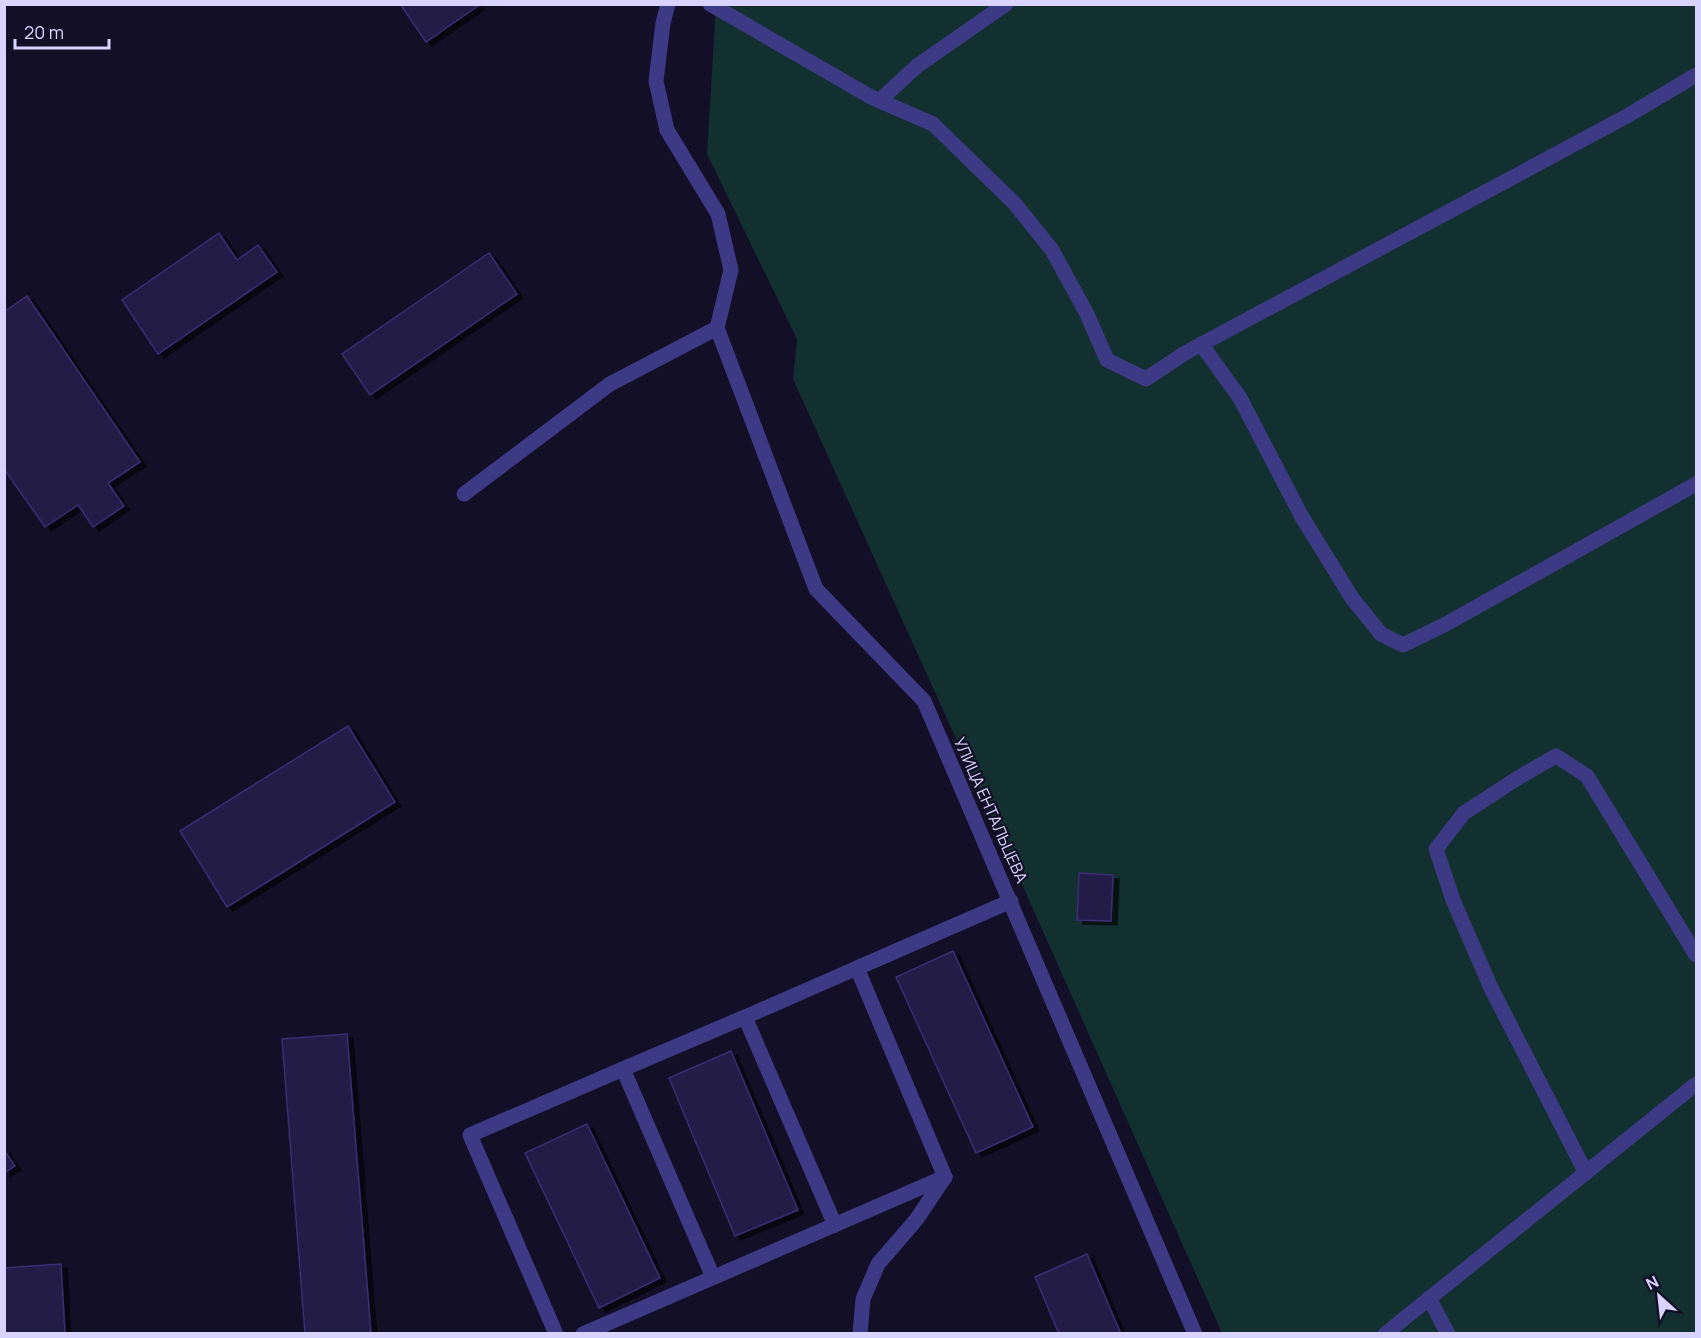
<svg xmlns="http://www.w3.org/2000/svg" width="1701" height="1338" viewBox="0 0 1701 1338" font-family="Manrope,sans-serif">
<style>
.green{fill:#12302f}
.building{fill:#241b47;stroke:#3b2d73;stroke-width:1.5;filter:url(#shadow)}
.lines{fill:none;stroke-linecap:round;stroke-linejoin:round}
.service{stroke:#3d3a85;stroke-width:15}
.minor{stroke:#3d3a85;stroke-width:15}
.labels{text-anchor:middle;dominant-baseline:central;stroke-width:4.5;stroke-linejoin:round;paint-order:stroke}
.street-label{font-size:16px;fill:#d9d4ff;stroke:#130f26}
</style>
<defs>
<filter id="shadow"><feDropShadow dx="6" dy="4" stdDeviation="0" flood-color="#0009"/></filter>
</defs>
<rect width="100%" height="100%" fill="#130f26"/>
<polygon class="green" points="716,5 1696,5 1696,1333 1222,1333 1017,873 793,379 797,339 707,154"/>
<g class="building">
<polygon points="400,4 476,4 478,6 426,42"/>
<polygon points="219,233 237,260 258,245 277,272 158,354 122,300"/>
<polygon points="489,253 517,294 370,395 342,354"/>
<polygon points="27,296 140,462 108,483 124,506 93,527 78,505 45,527 4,469 4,312"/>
<polygon points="348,726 395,802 227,907 180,831"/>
<polygon points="1079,873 1113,875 1111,921 1077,920"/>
<polygon points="953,951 1033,1127 976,1153 896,977"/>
<polygon points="347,1034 371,1334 305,1334 282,1039"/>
<polygon points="731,1051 798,1210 735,1236 669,1078"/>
<polygon points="587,1124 660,1278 599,1308 525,1153"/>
<polygon points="4,1150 15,1166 4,1173"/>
<polygon points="1087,1254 1121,1334 1059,1334 1035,1277"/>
<polygon points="61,1264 65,1334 4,1334 4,1268"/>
</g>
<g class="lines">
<g class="service">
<polyline points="710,4 871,97 933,124 1015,204 1052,250 1087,314 1107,360 1146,379 1185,353 1627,116 1696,75"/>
<polyline points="879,101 917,66 1006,4"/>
<polyline points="1201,344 1240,398 1302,517 1352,598 1381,634 1403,645 1446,624 1696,484"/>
<polyline points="1586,1173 1491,988 1453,900 1436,849 1464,813 1521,776 1556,756 1587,776 1696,955"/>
<polyline points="945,1177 857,968 1011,901"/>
<polyline points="835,1225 745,1017 857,968"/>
<polyline points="713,1277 623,1069 745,1017"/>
<polyline points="1429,1298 1448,1334"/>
<polyline points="556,1334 470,1135 623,1069"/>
<polyline points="583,1334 945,1177"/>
<polyline points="860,1334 863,1299 878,1264 916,1220 945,1177"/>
<polyline points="1385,1334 1696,1084"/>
</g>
<g class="minor">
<polyline points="717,328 816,589 924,701 1195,1334"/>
<polyline points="464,494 610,384 717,328 731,270 718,214 667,130 656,81 663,23 668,4"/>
</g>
</g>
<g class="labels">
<g class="street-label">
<text transform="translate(991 810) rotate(66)">УЛИЦА ЕНТАЛЬЦЕВА</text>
</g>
</g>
<rect width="1701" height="1338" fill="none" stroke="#d9d4ff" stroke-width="12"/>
<g transform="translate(1659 1296) rotate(333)" stroke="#130f26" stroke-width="4.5" paint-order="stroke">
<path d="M0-4.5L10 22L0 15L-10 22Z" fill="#d9d4ff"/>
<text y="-9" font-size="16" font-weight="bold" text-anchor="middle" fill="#d9d4ff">N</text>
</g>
<path d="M15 39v9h94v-9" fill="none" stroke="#d9d4ff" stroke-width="3"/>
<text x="24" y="39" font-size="18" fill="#d9d4ff" stroke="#130f26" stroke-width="4.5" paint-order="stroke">20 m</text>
</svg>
